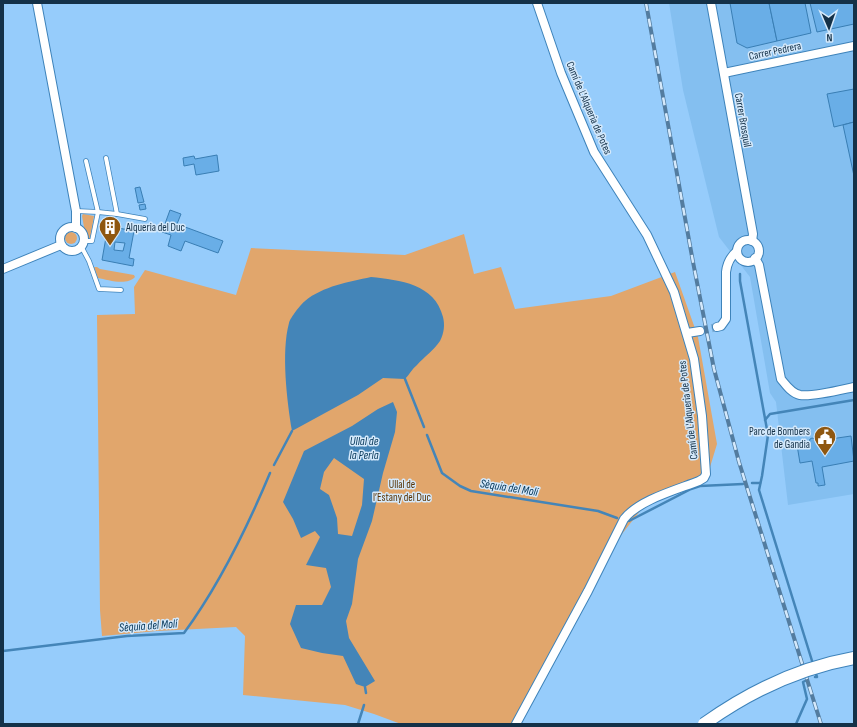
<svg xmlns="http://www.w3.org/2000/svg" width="857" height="727" viewBox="0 0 857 727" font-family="'Sofia Sans Condensed',sans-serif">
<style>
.built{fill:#84bff0}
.green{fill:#e1a66c}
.water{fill:#4485b8;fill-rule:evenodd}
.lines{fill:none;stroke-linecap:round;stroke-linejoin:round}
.stream{stroke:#4485b8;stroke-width:2.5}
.building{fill:#69aee7;stroke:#397eb4;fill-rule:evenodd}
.street-tunnel{stroke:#7cadd7;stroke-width:8;stroke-dasharray:8 4;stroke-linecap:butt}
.lane-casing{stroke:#3e83ba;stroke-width:5.5}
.street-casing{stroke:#3e83ba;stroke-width:10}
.lane{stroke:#fff;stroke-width:4}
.street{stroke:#fff;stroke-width:8}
.rail-casing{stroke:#537c9f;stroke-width:4}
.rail{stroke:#d5e9fb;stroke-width:2.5;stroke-dasharray:8;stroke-linecap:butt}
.secondary-bridge-casing{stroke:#3e83ba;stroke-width:14;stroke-linecap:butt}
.secondary-bridge{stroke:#fff;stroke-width:12}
.labels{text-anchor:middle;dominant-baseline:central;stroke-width:3;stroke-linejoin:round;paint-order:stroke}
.street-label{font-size:11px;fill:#143148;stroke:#d5e9fb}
.poi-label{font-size:11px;fill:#143148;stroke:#d5e9fb;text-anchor:start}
.park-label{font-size:11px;fill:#573100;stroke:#d5e9fb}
.water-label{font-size:12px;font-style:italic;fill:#035;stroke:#d5e9fb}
</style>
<rect width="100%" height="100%" fill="#96ccfb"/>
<polygon class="built" points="669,3 854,3 854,494 788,505 776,402 770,393 750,277 719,237 683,90"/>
<g class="green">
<polygon points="83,214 94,216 90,239 88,239 86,238 82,216"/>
<circle cx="71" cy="238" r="6"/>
<polygon points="464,234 474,274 501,267 515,309 611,296 675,272 698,337 717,444 707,477 644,506 618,539 520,724 401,724 374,714 345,705 243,695 245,636 236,627 157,631 102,636 100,610 97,315 135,314 134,287 145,270 236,295 251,248 405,255"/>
<path d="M94 267H97L100 269 134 275 135 277C127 286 108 280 98 278Z"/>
</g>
<g class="water">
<path d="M371 277C400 280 435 284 443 317 445 325 444 333 440 341 434 350 424 357 417 365 412 369 409 375 405 379L383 378 358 395 292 431C287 401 281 352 289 323 290 318 301 304 305 301 323 286 349 282 371 277Z"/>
<path d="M393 402 397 412 395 432 383 473 372 521 358 559 352 604 346 621 349 638 375 681 365 687 356 684 343 656 322 653 301 648 290 624 296 605H322L331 587 326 568 306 565 320 537 315 531 301 538 293 519 283 502 304 451 352 426 378 409ZM334 458 364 479 362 505 352 536 338 534 337 518 329 495 320 489 324 472Z"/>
</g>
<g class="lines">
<g class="stream">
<polyline points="740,274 740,281 768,435 762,476 759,490 813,664"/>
<polyline points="405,379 424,427"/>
<polyline points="765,420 770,414 854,400"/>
<polyline points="427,435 442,473 460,486 471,491 598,511 617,518"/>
<polyline points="274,465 292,431"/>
<polyline points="752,483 760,483"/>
<polyline points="629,521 691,489 700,486 743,484"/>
<path d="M3 651 127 636 184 633C220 584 247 528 270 473"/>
<polyline points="815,671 817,677 815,677"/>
<polyline points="365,687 366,693"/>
<polyline points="358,724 364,705"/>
<polyline points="796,724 807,699 803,682 805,681"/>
</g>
</g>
<g class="building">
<polygon points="730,3 769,3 777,41 747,48 737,43"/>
<polygon points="769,3 805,3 811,33 777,41"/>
<polygon points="810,3 854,3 854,24 817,32"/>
<polygon points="854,89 854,122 834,127 827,94"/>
<polygon points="854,122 854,176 843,125"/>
<polygon points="217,155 219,171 196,175 194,164 184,166 183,158 194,156 195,159"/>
<polygon points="140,187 144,202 138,203 135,188"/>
<polygon points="145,204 146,209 140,210 139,205"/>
<polygon points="170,210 181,214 177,224 223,241 218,253 185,241 181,251 168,246 171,235 162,232"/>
<path d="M108 226 134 231 129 258 134 259 133 266 102 260ZM115 242 125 243 123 251 114 250Z"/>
<polygon points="851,436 854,461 822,467 825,485 818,486 818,483 816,483 812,461 800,463 797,445 809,443 810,439 812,438 815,439 817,441"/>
</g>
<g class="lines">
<polyline class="street-tunnel" points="700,331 717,327"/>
<g class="lane-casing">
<g id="lane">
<polyline points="76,211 98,212 86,161"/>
<polyline points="117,214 145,219"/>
<polyline points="83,241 92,241 98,212 117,214 106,158"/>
<polyline points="81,246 89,261 99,289 121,290"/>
</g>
</g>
<g class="street-casing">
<g id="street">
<polyline points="37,3 76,211 76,228"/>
<polyline points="711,3 753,234 752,241"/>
<polyline points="724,73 854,46"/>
<circle cx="72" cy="239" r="12"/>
<circle cx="748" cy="251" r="11"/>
<path d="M755 258 759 265 781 379C786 385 791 393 800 395 813 397 840 390 854 387"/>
<polyline points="3,269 61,245"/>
<path d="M717 327 721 326 726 319V272C727 263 730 257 737 251"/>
<polyline points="687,333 700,331"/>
<path d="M516 724 588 591 624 519C639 500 676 490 699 481L704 478 706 474 702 416 694 359 674 292 647 235 594 152 561 73 537 3"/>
</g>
</g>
<use href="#lane" class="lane"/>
<use href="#street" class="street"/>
<g class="rail-casing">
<polyline id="rail" points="646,3 693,262 714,369 739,462 821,724"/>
</g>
<use href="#rail" class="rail"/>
<g class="secondary-bridge-casing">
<path id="secondary-bridge" d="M704 724C750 691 798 668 854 658"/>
</g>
<use href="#secondary-bridge" class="secondary-bridge"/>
</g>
<defs>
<g id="building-pin" transform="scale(1.15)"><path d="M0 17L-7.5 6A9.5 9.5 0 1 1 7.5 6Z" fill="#8f5710" stroke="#d5e9fb"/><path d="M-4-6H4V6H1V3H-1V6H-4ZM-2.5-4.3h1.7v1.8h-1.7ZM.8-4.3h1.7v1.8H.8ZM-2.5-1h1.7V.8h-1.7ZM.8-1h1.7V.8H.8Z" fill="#fff"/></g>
<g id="civic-pin" transform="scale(1.15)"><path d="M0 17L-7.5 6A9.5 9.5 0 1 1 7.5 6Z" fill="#8f5710" stroke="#d5e9fb"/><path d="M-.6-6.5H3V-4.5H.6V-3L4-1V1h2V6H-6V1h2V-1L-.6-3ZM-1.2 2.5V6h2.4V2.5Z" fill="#fff"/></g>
</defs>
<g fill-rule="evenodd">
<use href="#building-pin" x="110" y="227"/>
<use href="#civic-pin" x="825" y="437"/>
</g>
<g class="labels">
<g class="street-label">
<text transform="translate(775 51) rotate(-12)">Carrer Pedrera</text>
<text transform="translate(589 108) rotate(67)">Camí de L'Alqueria de Potes</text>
<text transform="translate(743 120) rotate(80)">Carrer Brosquil</text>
<text transform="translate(688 410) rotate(-97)">Camí de L'Alqueria de Potes</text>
</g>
<g class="poi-label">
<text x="126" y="227">Alqueria del Duc</text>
<text x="810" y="431" text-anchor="end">Parc de Bombers<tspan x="810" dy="13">de Gandia</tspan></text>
</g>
<g class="park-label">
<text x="402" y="484">Ullal de<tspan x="402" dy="13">l’Estany del Duc</tspan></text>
</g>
<g class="water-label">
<text x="364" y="441">Ullal de<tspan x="364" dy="14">la Perla</tspan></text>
<text transform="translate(509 488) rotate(9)">Sèquia del Molí</text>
<text transform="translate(148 626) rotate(-4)">Sèquia del Molí</text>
</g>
</g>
<rect width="857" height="727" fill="none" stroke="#143148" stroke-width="8"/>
<g transform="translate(829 28) rotate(178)" stroke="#d5e9fb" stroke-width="3" paint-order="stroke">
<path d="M0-3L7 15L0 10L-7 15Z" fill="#143148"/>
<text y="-6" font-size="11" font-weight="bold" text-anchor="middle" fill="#143148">N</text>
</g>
</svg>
